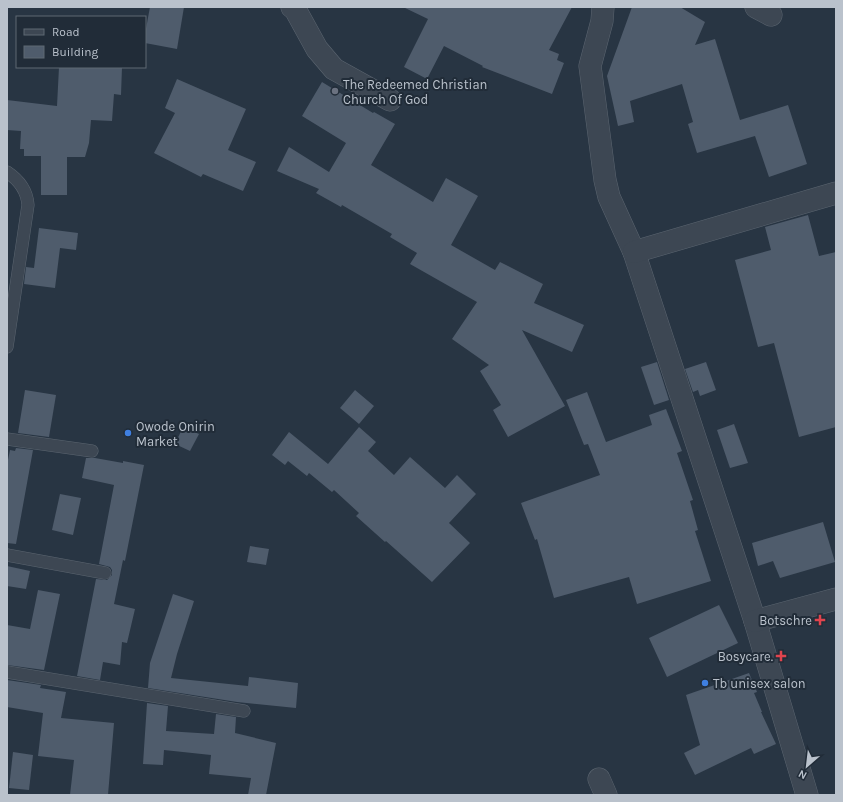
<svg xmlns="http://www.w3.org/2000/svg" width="843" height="802" viewBox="0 0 843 802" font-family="Karla,sans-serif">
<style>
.building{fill:#4f5c6c}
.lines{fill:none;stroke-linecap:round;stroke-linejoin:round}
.lane-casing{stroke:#5b6570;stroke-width:13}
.street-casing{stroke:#5b6570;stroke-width:23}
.lane{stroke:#3d4753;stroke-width:12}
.street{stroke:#3d4753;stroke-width:22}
.worship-dot{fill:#6b7280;stroke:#212c38;stroke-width:1.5}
.shop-dot{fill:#3f7fe0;stroke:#212c38;stroke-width:1.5}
.health-dot{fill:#e0444e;stroke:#212c38;stroke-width:1.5}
.labels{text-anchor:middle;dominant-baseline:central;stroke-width:4;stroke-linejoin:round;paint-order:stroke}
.poi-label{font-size:13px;fill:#bac2cc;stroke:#212c38;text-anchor:start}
</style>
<rect width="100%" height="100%" fill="#283543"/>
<g class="building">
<polygon points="150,7 184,7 177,49 145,43 145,34"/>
<polygon points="403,7 572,7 549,50 559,54 557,60 564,63 552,94 482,67 483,66 444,46 427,79 404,67 428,19"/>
<polygon points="632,7 680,7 705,22 695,45 715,39 740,120 788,105 807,164 769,177 755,136 697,153 688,124 693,122 682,84 630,101 634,122 618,126 607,76"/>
<polygon points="59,67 122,67 121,95 114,94 112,121 91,120 89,143 85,157 67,157 67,195 41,195 41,156 24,156 24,149 20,149 21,131 7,130 7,100 57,106"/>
<polygon points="177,79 246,109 228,150 256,162 243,191 203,174 201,177 154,153 175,113 165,108"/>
<polygon points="322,82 373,113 374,112 395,124 371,165 433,202 446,178 478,196 451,245 495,270 500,262 543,284 534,303 584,325 572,352 522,330 565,406 508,437 493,410 501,405 480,371 489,365 452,339 477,302 410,264 417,253 390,237 392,234 342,205 341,207 316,193 319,189 277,171 289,147 329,172 346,143 302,116"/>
<polygon points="808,215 819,256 836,252 836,427 799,437 774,343 758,347 735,260 771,250 765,227"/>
<polygon points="39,228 78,233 76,250 60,248 55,288 24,284 26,267 34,268"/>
<polygon points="657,362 669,400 654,405 641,367"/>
<polygon points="706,362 716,390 700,396 698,390 693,392 685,369"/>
<polygon points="25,390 56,395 49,437 18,433"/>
<polygon points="355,390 374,406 359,424 340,408"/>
<polygon points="587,392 606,442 652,425 649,415 666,409 682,451 677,453 693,500 690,501 698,530 695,531 711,581 637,604 629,577 554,598 537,539 535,540 521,503 600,475 588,444 584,445 566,400"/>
<polygon points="734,424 748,463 730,468 717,430"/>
<polygon points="183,427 199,434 190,451 175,444"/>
<polygon points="359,427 376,442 368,451 394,475 410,457 445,488 457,475 476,494 449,523 470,543 432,582 386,541 385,542 356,516 359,513 334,490 332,492 309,473 307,476 288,461 285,465 272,455 289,432 328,464"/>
<polygon points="16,448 33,450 16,544 7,543 7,465 10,450 15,451"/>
<polygon points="86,458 95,458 123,463 123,461 144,465 125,561 123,560 114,604 135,609 127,643 122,642 120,665 103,662 100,680 77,676 96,579 107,580 112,575 112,570 110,567 99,564 114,485 82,478"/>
<polygon points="60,494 81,498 73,535 52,530"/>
<polygon points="823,522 835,562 780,578 773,561 758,566 752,543"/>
<polygon points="250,546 269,549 266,565 247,562"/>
<polygon points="7,566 30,571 26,589 7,586"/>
<polygon points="38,590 60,594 44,670 7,665 7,625 30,629"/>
<polygon points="173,594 194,601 177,654 171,678 248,686 249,677 298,683 296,708 237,702 148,688 150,663"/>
<polygon points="719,605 738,643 667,677 649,638"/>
<polygon points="749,673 757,692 754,693 762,712 761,712 776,744 754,754 751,748 695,775 684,753 700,745 686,695"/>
<polygon points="7,680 41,685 40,688 66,692 61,718 114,723 108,795 70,795 74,760 38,756 43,713 7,707"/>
<polygon points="147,703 168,706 166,731 214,734 216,714 236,717 235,733 276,743 266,795 248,795 251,778 209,774 211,755 164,750 163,765 143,764"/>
<polygon points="13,752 33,755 29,790 9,788"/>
</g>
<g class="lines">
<g class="lane-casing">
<g id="lane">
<path d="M7 172C19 180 27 190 28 205L7 347"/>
<polyline points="7,439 92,451"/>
<polyline points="7,555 105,573"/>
<polyline points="7,672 244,711"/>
</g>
</g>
<g class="street-casing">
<g id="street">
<polyline points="292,7 295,9 317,49 334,69 390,100"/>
<polyline points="603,7 602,21 590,66 605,180 609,197 634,252 755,621 807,795"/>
<polyline points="756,7 771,15"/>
<polyline points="634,252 836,193"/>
<polyline points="755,621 836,599"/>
<polyline points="599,779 606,795"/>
</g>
</g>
<use href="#lane" class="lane"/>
<use href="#street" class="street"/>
</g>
<circle class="worship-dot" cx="335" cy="91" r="4"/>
<g class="shop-dot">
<circle cx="128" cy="433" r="4"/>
<circle cx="705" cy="683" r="4"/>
</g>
<g class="health-dot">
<path d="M818 614h4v4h4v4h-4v4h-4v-4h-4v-4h4z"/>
<path d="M779 650h4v4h4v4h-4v4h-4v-4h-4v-4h4z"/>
</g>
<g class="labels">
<g class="poi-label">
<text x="343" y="84">The Redeemed Christian<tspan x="343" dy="15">Church Of God</tspan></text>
<text x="136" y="426">Owode Onirin<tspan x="136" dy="15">Market</tspan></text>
<text x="812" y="620" text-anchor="end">Botschre</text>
<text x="773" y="656" text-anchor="end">Bosycare.</text>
<text x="713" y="683">Tb unisex salon</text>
</g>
</g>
<rect width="843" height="802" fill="none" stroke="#bac2cc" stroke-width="16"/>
<rect x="16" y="16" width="130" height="52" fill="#212c38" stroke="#5e6873"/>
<rect x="24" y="29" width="20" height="6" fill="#3d4753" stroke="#5e6873"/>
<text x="52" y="36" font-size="12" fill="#bac2cc">Road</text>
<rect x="24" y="46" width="20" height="12" fill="#4f5c6c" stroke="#5e6873"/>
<text x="52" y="56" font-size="12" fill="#bac2cc">Building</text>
<g transform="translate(807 766) rotate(208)" stroke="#212c38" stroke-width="3" paint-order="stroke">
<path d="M0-3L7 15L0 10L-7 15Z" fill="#bac2cc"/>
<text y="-6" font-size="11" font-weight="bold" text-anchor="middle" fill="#bac2cc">N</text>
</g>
</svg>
